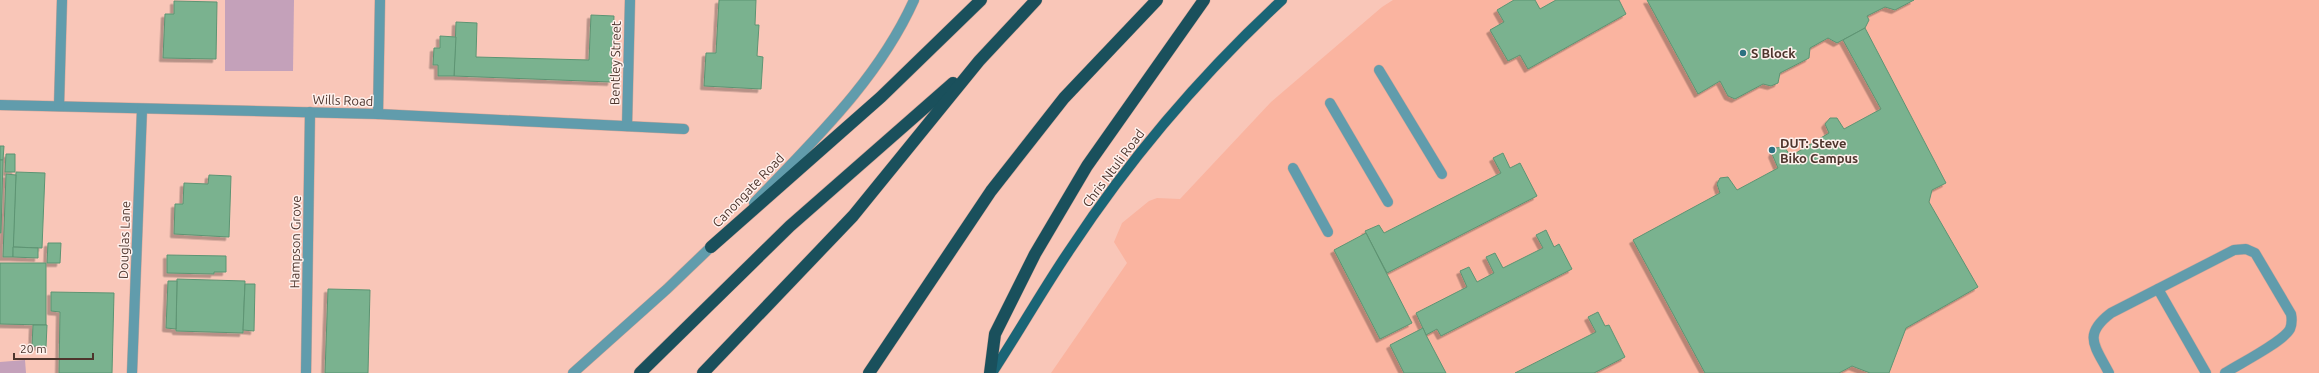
<svg xmlns="http://www.w3.org/2000/svg" width="2319" height="373" viewBox="0 0 2319 373" font-family="Ubuntu,sans-serif">
<style>
.built{fill:#fab4a0}
.green{fill:#c4a1ba}
.building{fill:#7ab28f;stroke:#5d9473;filter:url(#shadow)}
.lines{fill:none;stroke-linecap:round;stroke-linejoin:round}
.minor-casing{stroke:#d3a699;stroke-width:11}
.major-casing{stroke:#d3a699;stroke-width:11}
.highway-casing{stroke:#d3a699;stroke-width:13}
.minor{stroke:#619cac;stroke-width:10}
.major{stroke:#1a6576;stroke-width:10}
.highway{stroke:#1a505c;stroke-width:12}
.poi-dot{fill:#2d7181;stroke:#fff1ed;stroke-width:1.5}
.labels{text-anchor:middle;dominant-baseline:central;stroke-width:3;stroke-linejoin:round;paint-order:stroke}
.poi-label{font-size:13px;font-weight:bold;fill:#4e352d;stroke:#fff1ed;text-anchor:start}
.street-label{font-size:13px;fill:#4e352d;stroke:#fff1ed}
</style>
<defs>
<filter id="shadow"><feDropShadow dx="-3.5" dy="3.5" stdDeviation="0" flood-color="#0004"/></filter>
</defs>
<rect width="100%" height="100%" fill="#f9c6b8"/>
<polygon class="built" points="1393,0 2319,0 2319,373 1051,373 1127,263 1114,242 1122,223 1149,201 1157,198 1180,199 1271,102 1382,7"/>
<g class="green">
<polygon points="225,0 294,0 293,71 225,71"/>
<polygon points="25,360 26,373 0,373 0,362"/>
</g>
<g class="building">
<polygon points="719,0 756,0 755,25 759,25 757,56 763,57 761,89 704,86 706,53 716,53"/>
<polygon points="1514,0 1535,0 1540,9 1556,0 1619,0 1626,14 1528,69 1520,55 1508,61 1490,30 1504,22 1497,10"/>
<polygon points="1647,0 1914,0 1895,10 1885,7 1867,16 1869,20 1865,28 1837,43 1828,38 1810,48 1809,58 1780,73 1778,83 1771,86 1763,84 1735,99 1728,96 1720,81 1698,94"/>
<polygon points="174,1 217,2 216,59 163,58 165,14 174,14"/>
<polygon points="591,15 614,16 611,82 454,76 456,22 477,23 476,57 589,60"/>
<polygon points="1865,28 1946,183 1932,190 1929,202 1978,287 1906,328 1889,373 1870,373 1852,366 1839,373 1705,373 1633,240 1720,193 1717,184 1720,178 1728,177 1737,190 1778,168 1772,154 1775,148 1784,147 1791,156 1829,133 1825,124 1830,118 1837,118 1844,129 1881,109 1843,40"/>
<polygon points="440,36 456,37 454,76 438,76 438,65 433,65 434,48 440,48"/>
<polygon points="0,146 4,146 3,160 0,160"/>
<polygon points="1503,153 1510,168 1520,163 1537,196 1387,273 1365,231 1379,225 1384,233 1501,173 1493,158"/>
<polygon points="6,154 15,154 15,172 5,172"/>
<polygon points="0,160 3,160 1,233 0,233"/>
<polygon points="16,172 45,173 42,248 13,247"/>
<polygon points="6,174 16,175 13,257 3,257"/>
<polygon points="209,175 231,176 229,237 174,234 175,204 183,204 184,183 208,184"/>
<polygon points="1546,230 1554,247 1559,244 1572,269 1441,336 1437,329 1426,335 1416,313 1467,287 1460,271 1469,267 1477,282 1494,273 1486,257 1495,253 1503,268 1543,248 1536,235"/>
<polygon points="1366,233 1412,323 1380,339 1334,250"/>
<polygon points="48,243 61,243 60,263 47,263"/>
<polygon points="13,247 38,248 38,258 13,257"/>
<polygon points="167,255 226,256 226,272 214,272 214,274 167,273"/>
<polygon points="0,263 46,263 46,325 0,324"/>
<polygon points="177,279 245,281 243,333 176,331"/>
<polygon points="168,281 177,281 176,329 166,328"/>
<polygon points="245,284 255,284 254,331 243,330"/>
<polygon points="328,289 370,290 368,373 325,373"/>
<polygon points="51,292 114,293 112,373 59,373 60,312 51,311"/>
<polygon points="1598,312 1605,326 1609,325 1625,357 1594,373 1515,373 1596,332 1588,317"/>
<polygon points="33,325 47,325 46,347 32,346"/>
<polygon points="1423,328 1426,335 1446,373 1404,373 1390,345"/>
</g>
<g class="lines">
<g class="minor-casing">
<g id="minor">
<polyline points="1379,70 1442,174"/>
<polyline points="1330,103 1388,202"/>
<polyline points="0,105 378,114 684,129"/>
<polyline points="59,106 62,0"/>
<polyline points="378,114 380,0"/>
<polyline points="627,126 630,0"/>
<polyline points="1293,168 1328,232"/>
<path d="M754 203C814 140 878 80 914 0"/>
<polyline points="2158,289 2206,373"/>
<polyline points="132,373 142,109"/>
<polyline points="306,373 310,112"/>
<polyline points="573,373 667,289 716,242"/>
<path d="M2109 373C2095 346 2082 335 2111 313L2234 250 2246 249 2255 253 2291 314C2292 319 2292 324 2290 329 2283 342 2239 364 2225 373"/>
</g>
</g>
<g class="major-casing">
<path id="major" d="M992 373C1019 332 1043 289 1071 248 1131 157 1202 74 1282 0"/>
</g>
<g class="highway-casing">
<g id="highway">
<polyline points="711,247 881,97 981,0"/>
<polyline points="640,373 790,226 953,83"/>
<polyline points="703,373 853,216 979,61 1036,0"/>
<polyline points="869,373 991,191 1064,98 1157,0"/>
<polyline points="990,373 995,334 1035,254 1087,166 1204,0"/>
</g>
</g>
<use href="#minor" class="minor"/>
<use href="#major" class="major"/>
<use href="#highway" class="highway"/>
</g>
<g class="poi-dot">
<circle cx="1743" cy="53" r="4"/>
<circle cx="1772" cy="150" r="4"/>
</g>
<g class="labels">
<g class="poi-label">
<text x="1751" y="53">S Block</text>
<text x="1780" y="143">DUT: Steve<tspan x="1780" dy="15">Biko Campus</tspan></text>
</g>
<g class="street-label">
<text transform="translate(615 63) rotate(-89)">Bentley Street</text>
<text transform="translate(343 100) rotate(2)">Wills Road</text>
<text transform="translate(1113 168) rotate(-53)">Chris Ntuli Road</text>
<text transform="translate(748 190) rotate(-46)">Canongate Road</text>
<text transform="translate(124 240) rotate(-88)">Douglas Lane</text>
<text transform="translate(295 242) rotate(-89)">Hampson Grove</text>
</g>
</g>
<path d="M14 353v6h79v-6" fill="none" stroke="#4e352d" stroke-width="2"/>
<text x="20" y="353" font-size="12" fill="#4e352d" stroke="#fff1ed" stroke-width="3" paint-order="stroke">20 m</text>
</svg>
